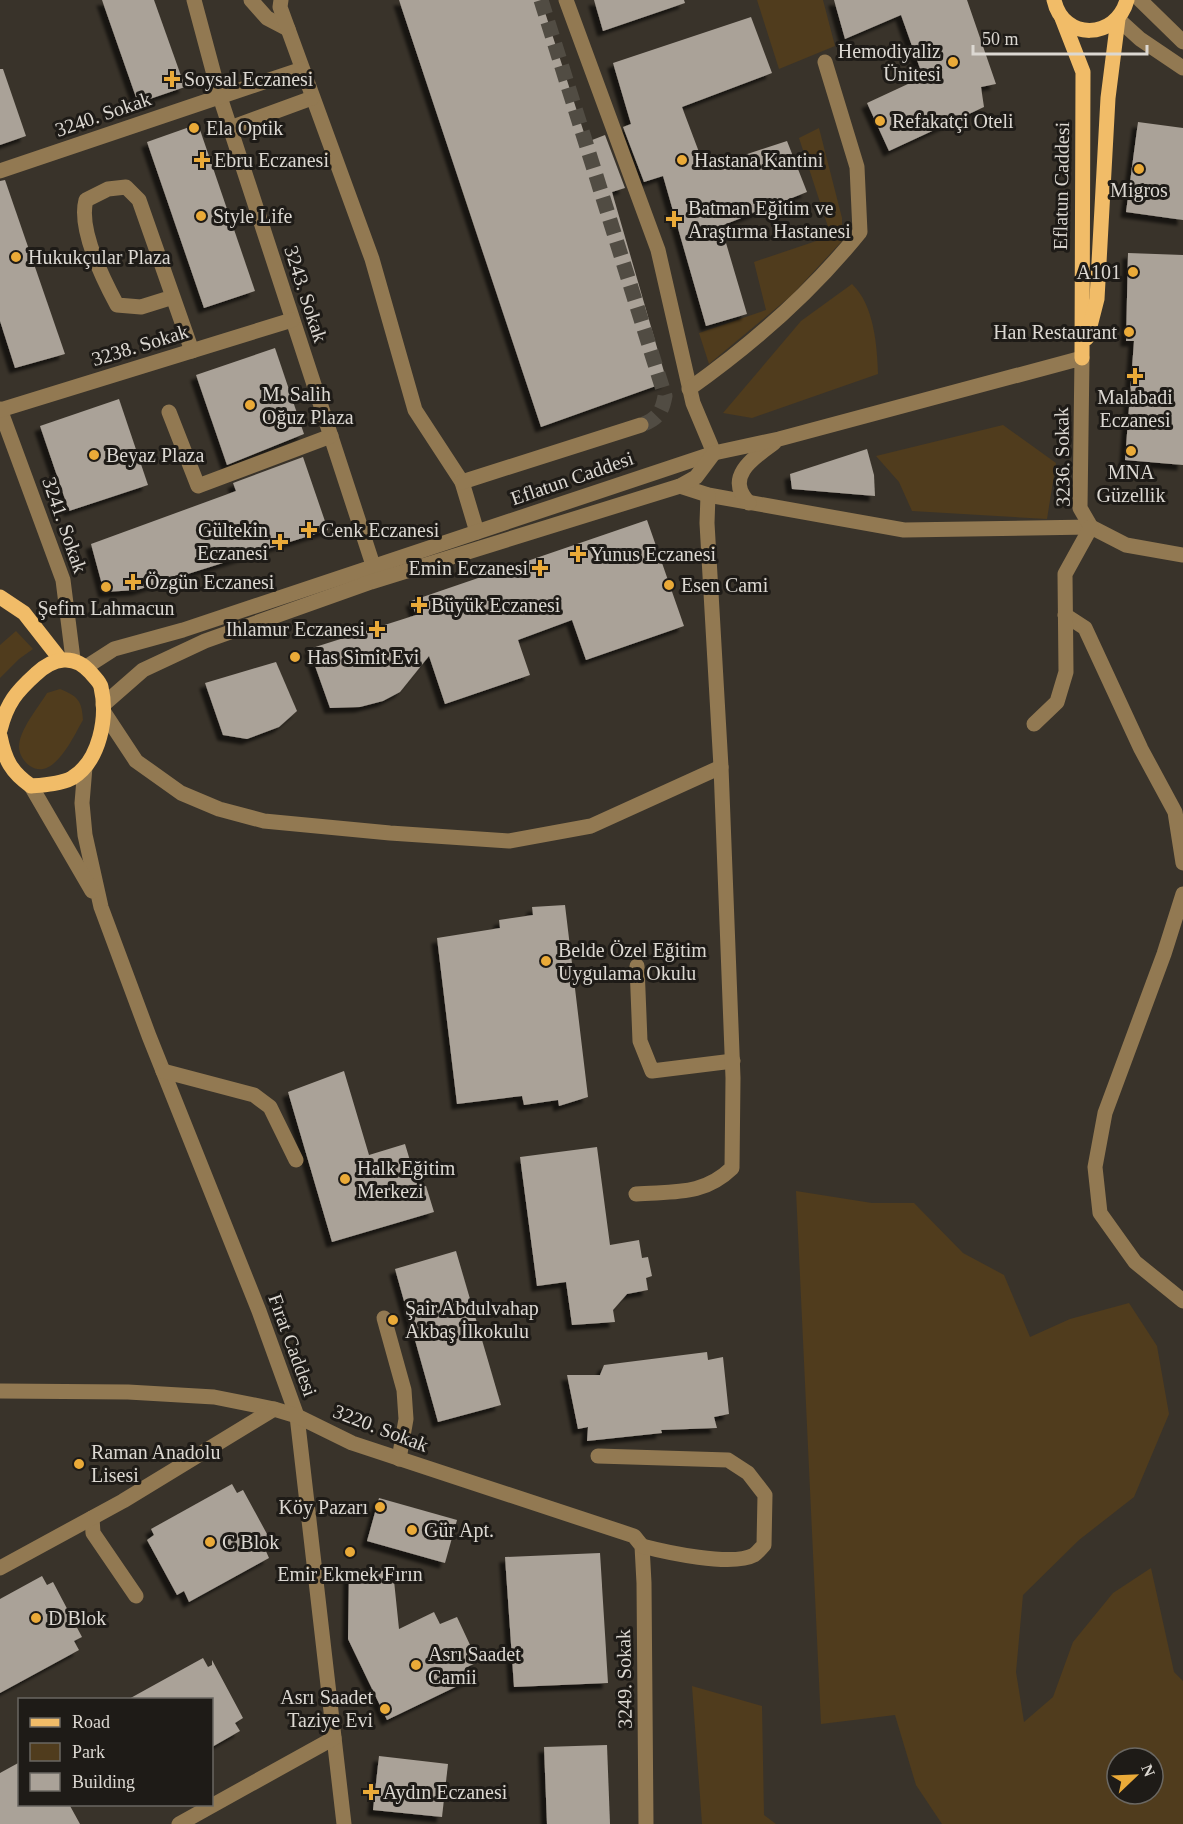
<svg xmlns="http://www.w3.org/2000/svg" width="1183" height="1824" viewBox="0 0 1183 1824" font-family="'Times New Roman',serif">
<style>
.green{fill:#503c1d;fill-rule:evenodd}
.building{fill:#aaa298;filter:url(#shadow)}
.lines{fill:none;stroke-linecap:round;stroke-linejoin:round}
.minor-tunnel{stroke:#514c43;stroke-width:15;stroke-dasharray:15 8;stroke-linecap:butt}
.minor{stroke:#927952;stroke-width:15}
.major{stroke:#f1bc68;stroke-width:15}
.poi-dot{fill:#eaaa38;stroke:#1e1b17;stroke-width:2}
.labels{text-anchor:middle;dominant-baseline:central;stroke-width:6;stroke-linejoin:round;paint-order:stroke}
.poi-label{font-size:20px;fill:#dcd8d2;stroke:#1e1b17;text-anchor:start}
.street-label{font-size:20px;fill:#dcd8d2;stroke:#1e1b17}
</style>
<defs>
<filter id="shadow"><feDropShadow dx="-5.5" dy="5.5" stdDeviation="1.5" flood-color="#0009"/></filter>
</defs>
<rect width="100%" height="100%" fill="#39332a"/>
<g class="green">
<polygon points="757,0 823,0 835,46 779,69"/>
<polygon points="819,128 842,218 842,241 792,295 709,364 699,333 766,310 754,262 831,236 799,138"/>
<path d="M852 284C874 305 877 345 878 374L752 418 723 413 801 321Z"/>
<polygon points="1003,425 1056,463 1047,519 912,511 899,482 876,456"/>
<polygon points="16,631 33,649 19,659 0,678 0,645"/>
<path d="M60 689C77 696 82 700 83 720 74 735 54 782 30 766 24 762 19 754 19 747 19 730 38 708 47 693Z"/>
<path d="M796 1191 872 1203H914L963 1253 1004 1275 1030 1337 1070 1319 1129 1303 1157 1346 1169 1414 1134 1497 1079 1540 1023 1595 1016 1672 1024 1722 1053 1697 1073 1642 1113 1593 1151 1568 1174 1672 1183 1681V1824H942L916 1785 895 1715 821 1724ZM1117 1758H1153V1794H1117Z"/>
<polygon points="692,1686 762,1706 764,1815 776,1824 702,1824"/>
</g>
<g class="building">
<polygon points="102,0 154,0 185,87 138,103"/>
<polygon points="399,0 541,0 587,142 605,135 625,188 612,192 667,382 541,427"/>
<polygon points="594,0 684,0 685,3 603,31"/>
<polygon points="834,0 967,0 996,84 981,87 984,107 889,151 867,103 923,77 901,15 845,39"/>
<polygon points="751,17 772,73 682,107 705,168 787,141 807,192 721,226 747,314 706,326 663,176 644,182 623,127 631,124 613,63"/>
<polygon points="0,69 3,69 26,136 0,145"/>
<polygon points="1138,122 1183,128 1183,220 1126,212"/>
<polygon points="198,124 255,291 204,308 147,142"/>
<polygon points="5,180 65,354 15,368 0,321 0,181"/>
<polygon points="1128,253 1183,255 1183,465 1125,460 1134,341 1126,341"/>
<polygon points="275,348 304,434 227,465 196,375"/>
<polygon points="119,399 148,485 69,511 40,426"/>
<polygon points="867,449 874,475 875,496 792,489 790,474"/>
<polygon points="303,457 328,530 137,590 104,592 91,544 236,491 233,483"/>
<polygon points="647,520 684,626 586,660 572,620 518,640 530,675 445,704 429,656 400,692 383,701 360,707 330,708 309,649 416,615 411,601"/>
<polygon points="276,662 297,711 279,727 247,739 223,735 205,683"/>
<polygon points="565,905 588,1097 559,1106 558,1100 524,1105 522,1096 457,1104 437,938 500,928 499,920 533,915 532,907"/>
<polygon points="344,1071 369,1155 405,1144 418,1187 426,1186 434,1212 332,1242 288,1092"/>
<polygon points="597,1147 610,1245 639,1240 642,1258 648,1257 652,1276 646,1278 648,1290 627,1294 613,1310 615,1322 572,1325 566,1282 537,1286 520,1157"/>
<polygon points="456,1251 501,1405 438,1422 395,1269"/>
<polygon points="707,1352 708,1360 723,1357 729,1414 714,1417 717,1428 661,1430 662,1433 587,1441 588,1427 578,1429 567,1375 600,1375 604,1365"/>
<polygon points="232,1484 237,1493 243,1490 273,1545 265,1549 269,1558 189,1602 184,1591 177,1595 147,1540 154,1535 151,1529"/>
<polygon points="379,1498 457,1520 445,1563 367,1541"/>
<polygon points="600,1553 608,1683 514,1687 505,1557"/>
<polygon points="349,1571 393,1571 399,1629 434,1612 440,1624 457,1617 478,1662 465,1668 470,1680 387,1720 348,1639"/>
<polygon points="42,1576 47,1585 53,1582 82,1637 74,1641 79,1650 0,1693 0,1599"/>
<polygon points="203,1658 208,1667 212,1665 212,1660 243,1718 235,1723 240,1731 212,1747 212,1700 127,1700"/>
<polygon points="607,1745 610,1824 547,1824 544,1747"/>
<polygon points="379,1756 448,1764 442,1817 373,1810"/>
<polygon points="20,1762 20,1804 69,1804 80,1824 0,1824 0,1773"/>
</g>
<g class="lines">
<path class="minor-tunnel" d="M541 0 665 396C662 413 657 419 641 425"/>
<g class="minor">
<polyline points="194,0 220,97 373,565"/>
<polyline points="251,0 267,18 288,29"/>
<polyline points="281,0 280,7 372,259 415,410 462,482 477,532"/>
<polyline points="566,0 658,250 693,403 714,453"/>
<polyline points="1140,0 1183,42"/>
<polyline points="1118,19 1140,39 1183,68"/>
<polyline points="230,128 312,98"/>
<polyline points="0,171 302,69"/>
<path d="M173 297 141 307 117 305C103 279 78 229 86 200L108 189 126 187 139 200 192 351"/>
<path d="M689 389C754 343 810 294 860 232L857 167 825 62"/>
<polyline points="0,409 63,580 73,659"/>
<polyline points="0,410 292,320"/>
<polyline points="169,412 198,486 331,436"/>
<polyline points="462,482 641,425"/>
<polyline points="680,486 708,495 904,530 1091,527"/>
<path d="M749 503C724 477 753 458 774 443"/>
<polyline points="1065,615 1085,628 1141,749 1175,812 1183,863"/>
<polyline points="86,667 114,649 183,630 714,453 779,439 1082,358 1080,508 1091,527 1126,545 1183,555"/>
<polyline points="103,705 143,670 205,641 371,582 680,486 696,477 714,453"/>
<polyline points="105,714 136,761 181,793 219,809 264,821 390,833 509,841 591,826 721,767"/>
<polyline points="1034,724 1057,702 1066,672 1065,574 1091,527"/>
<polyline points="85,767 82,803 85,835 101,907 149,1036 259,1311 297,1416 344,1824"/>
<polyline points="31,786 92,891"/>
<polyline points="1183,894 1164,954 1105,1113 1095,1167 1100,1213 1135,1262 1183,1301"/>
<polyline points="637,966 640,1041 652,1071 733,1061"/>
<polyline points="163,1071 254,1095 270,1107 296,1160"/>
<path d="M636 1194C674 1191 703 1196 732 1168L733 1078 721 767 707 523 708 495"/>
<polyline points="384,1318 404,1390 406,1419 399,1459"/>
<polyline points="0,1391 128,1392 214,1397 274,1409 297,1416 352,1443 634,1536 642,1546 644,1583 646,1824"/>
<path d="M598 1456 728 1460 748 1473 765 1495 764 1545C761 1548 757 1553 754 1555 732 1567 665 1552 642 1546"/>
<polyline points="92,1518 93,1533 136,1596"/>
<polyline points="0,1568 123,1501 274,1409"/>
<polyline points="179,1824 334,1738"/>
</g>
<g class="major">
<path d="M1054 0C1063 41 1116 40 1127 0"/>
<polyline points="1062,18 1083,72 1082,358"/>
<polyline points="1087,338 1097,299 1108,98 1118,19"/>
<polyline points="0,597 24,613 60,659"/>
<path d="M0 730C7 703 16 692 36 674 53 658 74 653 91 673 94 677 100 682 101 687 108 717 100 761 72 778 61 784 44 785 31 786 11 772 5 760 0 736"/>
</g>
</g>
<g class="poi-dot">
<circle cx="953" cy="62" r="6"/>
<path d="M169 70h6v6h6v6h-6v6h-6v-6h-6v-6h6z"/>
<circle cx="880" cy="121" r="6"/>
<circle cx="194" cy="128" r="6"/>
<path d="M199 151h6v6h6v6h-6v6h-6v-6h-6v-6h6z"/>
<circle cx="682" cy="160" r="6"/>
<circle cx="1139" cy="169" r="6"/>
<circle cx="201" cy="216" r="6"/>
<path d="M671 210h6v6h6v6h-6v6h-6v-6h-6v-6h6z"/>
<circle cx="16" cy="257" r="6"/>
<circle cx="1133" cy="272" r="6"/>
<circle cx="1129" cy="332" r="6"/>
<path d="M1132 367h6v6h6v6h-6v6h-6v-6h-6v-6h6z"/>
<circle cx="250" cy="405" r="6"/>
<circle cx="1131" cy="451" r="6"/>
<circle cx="94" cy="455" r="6"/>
<path d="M306 521h6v6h6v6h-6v6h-6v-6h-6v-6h6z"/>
<path d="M277 533h6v6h6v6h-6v6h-6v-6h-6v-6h6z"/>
<path d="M575 545h6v6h6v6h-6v6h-6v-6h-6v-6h6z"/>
<path d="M537 559h6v6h6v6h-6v6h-6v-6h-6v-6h6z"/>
<path d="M130 573h6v6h6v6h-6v6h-6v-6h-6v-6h6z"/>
<circle cx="669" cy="585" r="6"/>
<circle cx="106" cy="587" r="6"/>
<path d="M416 596h6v6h6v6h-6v6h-6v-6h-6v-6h6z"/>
<path d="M374 620h6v6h6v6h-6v6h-6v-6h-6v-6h6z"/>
<circle cx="295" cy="657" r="6"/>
<circle cx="546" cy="961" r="6"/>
<circle cx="345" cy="1179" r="6"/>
<circle cx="393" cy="1320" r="6"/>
<circle cx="79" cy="1464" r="6"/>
<circle cx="380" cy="1507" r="6"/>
<circle cx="412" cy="1530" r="6"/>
<circle cx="210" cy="1542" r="6"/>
<circle cx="350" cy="1552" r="6"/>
<circle cx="36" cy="1618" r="6"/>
<circle cx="416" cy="1665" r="6"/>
<circle cx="385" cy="1709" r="6"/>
<path d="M368 1783h6v6h6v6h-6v6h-6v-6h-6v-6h6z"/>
</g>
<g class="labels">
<g class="poi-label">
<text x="941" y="51" text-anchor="end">Hemodiyaliz<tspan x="941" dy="23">Ünitesi</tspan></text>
<text x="184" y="79">Soysal Eczanesi</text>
<text x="892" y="121">Refakatçi Oteli</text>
<text x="206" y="128">Ela Optik</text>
<text x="214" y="160">Ebru Eczanesi</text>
<text x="694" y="160">Hastana Kantini</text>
<text x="1139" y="190" text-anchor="middle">Migros</text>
<text x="688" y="208">Batman Eğitim ve<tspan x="688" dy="23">Araştırma Hastanesi</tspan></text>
<text x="213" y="216">Style Life</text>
<text x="28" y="257">Hukukçular Plaza</text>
<text x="1121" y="272" text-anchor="end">A101</text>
<text x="1117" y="332" text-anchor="end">Han Restaurant</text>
<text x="262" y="394">M. Salih<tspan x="262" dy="23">Oğuz Plaza</tspan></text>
<text x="1135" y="397" text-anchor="middle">Malabadi<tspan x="1135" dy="23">Eczanesi</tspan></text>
<text x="106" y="455">Beyaz Plaza</text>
<text x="1131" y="472" text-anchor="middle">MNA<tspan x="1131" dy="23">Güzellik</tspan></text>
<text x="268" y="530" text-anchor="end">Gültekin<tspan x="268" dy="23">Eczanesi</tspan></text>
<text x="321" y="530">Cenk Eczanesi</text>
<text x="590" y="554">Yunus Eczanesi</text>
<text x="528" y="568" text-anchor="end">Emin Eczanesi</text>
<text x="145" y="582">Özgün Eczanesi</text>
<text x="681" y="585">Esen Cami</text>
<text x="431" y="605">Büyük Eczanesi</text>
<text x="106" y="608" text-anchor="middle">Şefim Lahmacun</text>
<text x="365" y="629" text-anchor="end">Ihlamur Eczanesi</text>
<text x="307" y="657">Has Simit Evi</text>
<text x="558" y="950">Belde Özel Eğitim<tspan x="558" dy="23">Uygulama Okulu</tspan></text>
<text x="357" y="1168">Halk Eğitim<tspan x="357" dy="23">Merkezi</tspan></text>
<text x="405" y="1308">Şair Abdulvahap<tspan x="405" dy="23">Akbaş İlkokulu</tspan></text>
<text x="91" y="1452">Raman Anadolu<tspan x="91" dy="23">Lisesi</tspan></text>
<text x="368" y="1507" text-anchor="end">Köy Pazarı</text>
<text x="424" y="1530">Gür Apt.</text>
<text x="222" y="1542">C Blok</text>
<text x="350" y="1574" text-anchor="middle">Emir Ekmek Fırın</text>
<text x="48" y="1618">D Blok</text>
<text x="428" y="1654">Asrı Saadet<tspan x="428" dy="23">Camii</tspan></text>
<text x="373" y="1697" text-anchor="end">Asrı Saadet<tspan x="373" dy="23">Taziye Evi</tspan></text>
<text x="383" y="1792">Aydın Eczanesi</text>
</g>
<g class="street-label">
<text transform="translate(103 114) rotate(-19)">3240. Sokak</text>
<text transform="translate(1061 186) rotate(-89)">Eflatun Caddesi</text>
<text transform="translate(306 294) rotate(72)">3243. Sokak</text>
<text transform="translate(140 345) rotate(-17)">3238. Sokak</text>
<text transform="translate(1062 457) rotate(-91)">3236. Sokak</text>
<text transform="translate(572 478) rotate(-19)">Eflatun Caddesi</text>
<text transform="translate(65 525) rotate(71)">3241. Sokak</text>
<text transform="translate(293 1345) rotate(70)">Fırat Caddesi</text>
<text transform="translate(381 1428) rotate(21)">3220. Sokak</text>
<text transform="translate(624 1679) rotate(-91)">3249. Sokak</text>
</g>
</g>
<rect x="18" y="1698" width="195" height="108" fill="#1e1b17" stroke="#6a6762" stroke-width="1.5"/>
<rect x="30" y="1718" width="30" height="9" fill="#f1bc68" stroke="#6a6762" stroke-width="1.5"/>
<text x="72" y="1728" font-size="18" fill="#dcd8d2">Road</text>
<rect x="30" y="1743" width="30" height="18" fill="#503c1d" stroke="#6a6762" stroke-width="1.5"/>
<text x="72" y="1758" font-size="18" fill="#dcd8d2">Park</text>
<rect x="30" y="1773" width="30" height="18" fill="#aaa298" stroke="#6a6762" stroke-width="1.5"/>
<text x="72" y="1788" font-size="18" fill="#dcd8d2">Building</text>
<g transform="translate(1135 1776) rotate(67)"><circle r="28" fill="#1e1b17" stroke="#6a6762" stroke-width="1.5"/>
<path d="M0-4.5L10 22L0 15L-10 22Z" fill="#eaaa38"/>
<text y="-9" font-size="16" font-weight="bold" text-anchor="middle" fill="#dcd8d2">N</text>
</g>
<path d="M973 45v9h174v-9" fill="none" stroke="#dcd8d2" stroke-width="3"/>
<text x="982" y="45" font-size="18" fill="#dcd8d2" stroke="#1e1b17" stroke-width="4.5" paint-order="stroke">50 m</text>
</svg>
